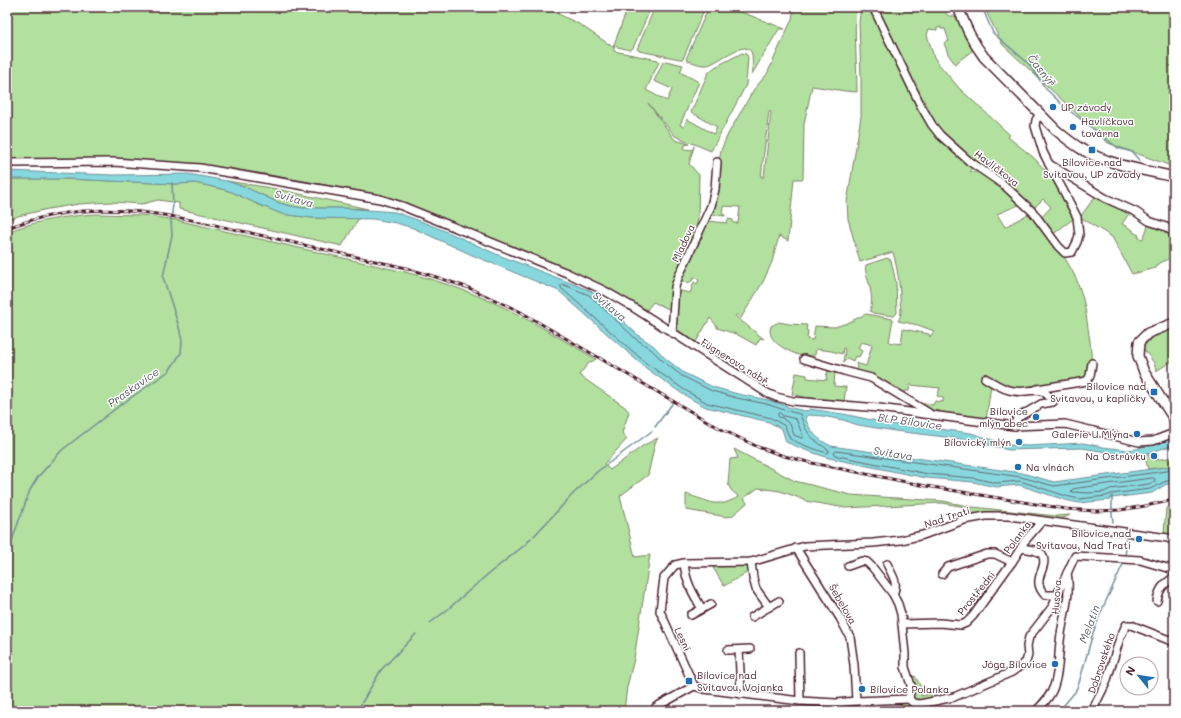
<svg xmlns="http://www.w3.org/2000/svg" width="1181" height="718" viewBox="0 0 1181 718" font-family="Mali,sans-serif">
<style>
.green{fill:#b1e09f;stroke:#7e8065;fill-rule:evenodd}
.water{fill:#87d8de;stroke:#6f8e96}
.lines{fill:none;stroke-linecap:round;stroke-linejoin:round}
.shore{stroke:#626973;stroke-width:1}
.stream{stroke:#6f8e96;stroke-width:1.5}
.minor-casing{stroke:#4a1f2b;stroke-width:10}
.major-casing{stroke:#4a1f2b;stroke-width:12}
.minor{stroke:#fff;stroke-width:7}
.major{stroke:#fff;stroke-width:9}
.rail-casing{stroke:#4a1f2b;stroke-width:3}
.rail{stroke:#fff;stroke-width:1.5;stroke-dasharray:4.5;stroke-linecap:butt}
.poi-dot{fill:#1f6fb2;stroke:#fff;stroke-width:1.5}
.labels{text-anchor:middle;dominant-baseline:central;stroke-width:3;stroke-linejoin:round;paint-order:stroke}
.poi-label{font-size:10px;fill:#4a1f2b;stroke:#fff;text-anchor:end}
.street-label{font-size:10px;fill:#4a1f2b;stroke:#fff}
.water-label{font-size:11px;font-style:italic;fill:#5c5661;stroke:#fff}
</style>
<rect width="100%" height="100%" fill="#fff"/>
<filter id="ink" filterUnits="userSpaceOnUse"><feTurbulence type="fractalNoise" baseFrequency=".025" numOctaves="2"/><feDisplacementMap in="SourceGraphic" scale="8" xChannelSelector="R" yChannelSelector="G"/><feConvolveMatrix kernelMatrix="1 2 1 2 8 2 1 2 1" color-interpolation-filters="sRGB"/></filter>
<g filter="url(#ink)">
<g class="green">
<path d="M7 7H544L579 24 613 47 628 7H644L650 10 633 48 630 50 614 46V51L658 60 659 62 646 90 667 101 672 89 654 81 663 62 666 61 683 65 680 72 699 82 680 125 684 127 687 119 714 134 717 127 691 112 708 73 715 67 742 53 746 54 748 57 746 85 711 151 675 136 648 103 675 140 689 144 685 145 684 149 693 150 694 146 689 164 699 175 698 219 693 241 671 310 653 302 647 310C570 266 486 236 403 202L381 195 230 168 114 159H7Z"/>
<path d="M655 7H720L744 13 785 29H779L752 74C752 68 753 61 752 55 748 35 716 65 707 65 701 66 693 62 688 61L686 59 707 11 704 10 683 59H680L639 51 637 49Z"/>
<path d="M794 7H856C854 35 857 64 857 92L845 91 812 86 804 124 803 179H794L788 241 779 236 772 262 763 282 741 318 737 315V314L735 316 764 339 760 338 756 345 736 334 717 328V326L710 318 696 342 676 329 675 326 676 290 690 293 694 282 697 284 699 280 694 277 692 281 687 283 679 281 707 221 727 223 728 219 733 220V223H738L740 207 723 206 722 214 725 215V216L713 215 709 216 721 150 728 134 754 89 767 74 792 19ZM769 111 771 112 764 177H761Z"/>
<path d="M861 7H870L926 117 971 164V172H983L1021 204 997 214 1005 227 1030 213C1048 237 1071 260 1080 289 1086 306 1087 324 1090 341 1091 352 1094 370 1085 379L1082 378 1081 380 1030 386V389L1020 390 985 380 984 383 991 386 986 420 940 413V411L932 410 923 405 924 403 933 405 935 401 943 402V398L937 396 940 388 910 385 909 391H905L904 395 861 373 857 369 856 363 866 366 872 345 861 342 858 348 862 351 859 357 855 356 853 361 847 358 843 363 845 349 843 348 842 354 831 351 816 349 815 355H812V359C798 356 764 344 771 326L779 322 789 324 807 325 806 330 808 331 807 339 813 340 815 326 835 327 847 323 866 314 893 319 889 342 901 344 903 329 929 334 930 337 934 331 918 325 898 321C903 313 900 308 900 299 900 283 897 268 893 252L860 262 848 219 847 202 861 116V78L859 22Z"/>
<polygon points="874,7 939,7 949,16 958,16 966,39 973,50 955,64 948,54 944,43 949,41 945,29 941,29 941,27 937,28 937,30 929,29 927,35 934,57 937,62 959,88 1010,135 1008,137 1034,158 1045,170 1055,183 1068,206 1073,219 1052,235 1040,219 1051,207 1043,199 1033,209 970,160 932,123"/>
<polygon points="984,7 1174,7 1174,167 1108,143 1002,44"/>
<polygon points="7,179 67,179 176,184 195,183 222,189 232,192 257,204 282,214 312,218 359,218 342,246 179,209 179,203 158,200 142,204 111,202 79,204 48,209 18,216 7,220"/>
<polygon points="227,181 277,189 368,209 343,208 303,208 291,206 280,203 247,188"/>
<polygon points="1097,194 1130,212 1122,224 1133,230 1133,232 1139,235 1138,237 1142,239 1144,237 1149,223 1174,234 1174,256 1156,265 1156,268 1132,274 1112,237 1080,217"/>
<path d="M96 214 141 215 176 220 405 272C444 282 483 296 519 315 545 329 570 344 596 359L588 364 579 375 625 407 629 412 622 433 627 439 604 464 610 470 644 445 658 438 655 443 648 475 620 496 635 557 650 555 634 659 627 687 624 711H7V232C35 221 65 216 96 214Z"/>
<path d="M887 258 891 260 896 283 897 313 894 316 873 313 870 311C872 303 872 296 870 288 869 280 864 272 866 265Z"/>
<polygon points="1174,328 1174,346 1173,346 1174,351 1174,360 1156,371 1154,363 1143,348 1150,339"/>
<polygon points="829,369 835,371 834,386 846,387 844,401 808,398 792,394 796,373 807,375 807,378 827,380 826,376"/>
<polygon points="734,449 795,481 851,495 943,501 973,507 1056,516 1070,515 1059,520 975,516 971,515 970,511 972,508 942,503 846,508 805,501 797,497 780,491 758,488 744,498 747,503 732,516 727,517 686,510 686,494 713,503 725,503 739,497 731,490 728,484 730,459 738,458"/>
<polygon points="1148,453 1149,457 1155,460 1174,457 1174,466 1148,469 1144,454"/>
<polygon points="1174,506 1174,535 1164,533 1166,508"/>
<polygon points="744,565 747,566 748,572 724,586 712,566"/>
<polygon points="915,676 921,687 921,696 931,694 932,700 919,702 913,700 911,678"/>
<polygon points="910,702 918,707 919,711 878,711"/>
</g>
<path class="water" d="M7 171 113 175 188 174 227 181 247 188 279 203 291 206 303 208H343L395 212 423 222 459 237 496 254 591 291 639 336 654 346 665 358 684 373 713 387 738 394 768 400 787 406V407L805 411 810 410V409L843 414 896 425 914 426 971 433 1009 445 1028 446 1083 443 1103 447 1127 450 1137 449 1142 447V446L1154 444 1174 438V445L1141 455 1113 453 1082 448 1008 450 970 440 895 431 858 425 843 420 822 416 809 415 805 417C810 432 817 439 831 446L1022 473 1054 482 1174 466V482L1165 485 1152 493 1112 498H1110V500L1079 503 1065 500 1019 485 996 487 973 482 927 478 906 474 829 458 805 450 786 442 782 429 769 422 706 407 698 403 681 393 643 366 559 291 472 255 413 228 396 223 373 219 312 218 282 214 257 204 232 192 222 189 195 183 176 184 67 179H7Z"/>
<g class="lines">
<g class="shore">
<path d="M562 284 589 295 636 339 652 350 663 361 682 376 712 391 737 398 767 404 787 411 800 414C806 433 811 439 829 450V452L827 453 806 446 790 439 785 426 771 418 707 403 683 389 646 363 561 288V286Z"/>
<polygon points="780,413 783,416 784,416 796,419 803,436 803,438 801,438 794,435 790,424 783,419 782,417 780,418 778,416 778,414"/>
<polyline points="1174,470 1054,486 1021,477 836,451 834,453 835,455 838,456 928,474 974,478 996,483 1020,481 1066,496 1079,499 1106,496 1111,494 1150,489 1164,482 1174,479"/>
<polygon points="1153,478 1155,479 1155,481 1149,484 1110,489 1104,492 1089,493 1072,492 1071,491 1073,489"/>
</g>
<g class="stream">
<polyline points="982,7 993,33 1029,64 1046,89 1066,108 1118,148 1132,152 1140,161"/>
<polyline points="655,427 672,404"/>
<polyline points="1112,496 1112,514 1113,522"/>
<polyline points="534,536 574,493 598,471 652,431"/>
<polyline points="1125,539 1126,548 1125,556"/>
<polyline points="7,554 30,490 38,477 62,450 119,406 169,371 181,353 182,341 179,327 163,277 172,235 171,220 173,205 172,183"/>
<polyline points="430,623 447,610 487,575 526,544 531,538"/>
<polyline points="357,711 381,670 416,634"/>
<polyline points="1059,711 1075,692 1079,683 1093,633 1100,614 1124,562"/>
</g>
<g class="minor-casing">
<g id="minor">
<polyline points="873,7 921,106 932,125 940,135 969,161 1004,185 1033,212 1058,246 1065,253 1072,252 1077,242 1079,235 1077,217 1063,190 1051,168 1043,152 1035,126 1036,120 1040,114"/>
<polyline points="7,163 114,162 200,168 380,199 402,206 567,273 605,291 631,306 767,393 776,397 793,401 879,408 1014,426 1065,424 1139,442 1153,441 1174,433"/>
<polyline points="1049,164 1105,198 1136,212 1149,221 1166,227 1174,233"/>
<polyline points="672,333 675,287 678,278 711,206 715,189 717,162"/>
<polyline points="804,359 844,371 871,378 929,413"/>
<path d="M985 378C994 383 1003 390 1014 391 1031 394 1041 382 1053 402L1041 404 1017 418 1014 426"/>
<polyline points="1037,389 1087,381 1090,376 1092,363"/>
<polyline points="796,548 840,618 850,637 854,665 856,701"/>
<path d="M1021 548 1034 550 1042 554C1050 569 1029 578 1045 595H1057"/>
<polyline points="751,562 753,578 756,589 769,607"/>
<path d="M684 563C686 582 692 592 702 609"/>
<path d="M887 564C892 575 899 583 893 594"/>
<polyline points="848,566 862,561 867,562 873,568 893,594 898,604 901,614 905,654 905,667 911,685 909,699"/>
<polyline points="942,574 948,567 987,554 995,554 1012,562 1021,548 1024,542 1042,521"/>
<path d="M1157 601C1159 589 1164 583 1174 578"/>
<polyline points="691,615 711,604"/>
<polyline points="752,617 779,601"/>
<polyline points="902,624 940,623 961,625 966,623 973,616 1012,562"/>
<polyline points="728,650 750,649"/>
<polyline points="739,650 741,694"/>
<polyline points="799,653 800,701"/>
<polyline points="909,699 856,701 836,703 800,701 704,689 694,686 660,611 664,578 675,565 684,563 751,562 805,546 873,543 901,540 923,535 964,520 986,516 1009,516 1168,538 1174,541"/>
<polyline points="909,699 913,703 920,704 954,697 1012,672 1026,662 1028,655 1027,646 1029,637 1053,606 1057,595 1075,556 1140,560 1174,570"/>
<polyline points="656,707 694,686"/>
<path d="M1036 711C1043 704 1051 696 1054 686 1060 669 1058 651 1061 634 1064 613 1071 595 1067 573"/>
<polyline points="1092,711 1106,683 1120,638 1126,625 1131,625 1174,642"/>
</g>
</g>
<g class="major-casing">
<g id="major">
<path d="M958 7C966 27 971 40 984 57L1056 130C1064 137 1073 144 1083 150 1110 165 1144 170 1174 177"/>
<polyline points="1174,323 1148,333 1139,342 1138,356 1144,372 1174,419"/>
</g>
</g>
<use href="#minor" class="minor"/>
<use href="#major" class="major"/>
<g class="rail-casing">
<path id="rail" d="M7 228C95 195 167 214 255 234 305 245 355 257 406 268L436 277 469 288 519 311 719 428 758 447 784 456 812 463 926 486 1066 509 1096 511 1120 510 1145 506 1174 500"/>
</g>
<use href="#rail" class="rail"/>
</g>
</g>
<g class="poi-dot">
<circle cx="1053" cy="107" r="4"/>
<circle cx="1073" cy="127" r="4"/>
<rect x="1088" y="146" width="8" height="8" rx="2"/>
<rect x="1150" y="388" width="8" height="8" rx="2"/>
<circle cx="1036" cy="417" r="4"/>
<circle cx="1137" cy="434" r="4"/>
<circle cx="1019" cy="442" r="4"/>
<circle cx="1154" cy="456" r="4"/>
<circle cx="1018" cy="467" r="4"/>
<circle cx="1139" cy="539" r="4"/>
<circle cx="1055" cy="664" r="4"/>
<rect x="685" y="677" width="8" height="8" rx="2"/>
<circle cx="862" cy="689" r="4"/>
</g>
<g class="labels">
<g class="poi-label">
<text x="1061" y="107" text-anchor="start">UP závody</text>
<text x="1081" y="121" text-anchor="start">Havlíčkova<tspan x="1081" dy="12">továrna</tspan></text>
<text x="1092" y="162" text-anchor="middle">Bílovice nad<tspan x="1092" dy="12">Svitavou, UP závody</tspan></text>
<text x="1146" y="386">Bílovice nad<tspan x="1146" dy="12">Svitavou, u kapličky</tspan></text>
<text x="1028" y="411">Bílovice<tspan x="1028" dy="12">mlýn obec</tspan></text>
<text x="1129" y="434">Galerie U Mlýna</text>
<text x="1011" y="442">Bílovický mlýn</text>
<text x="1146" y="456">Na Ostrůvku</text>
<text x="1026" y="467" text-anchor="start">Na vlnách</text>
<text x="1131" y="533">Bílovice nad<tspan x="1131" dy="12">Svitavou, Nad Tratí</tspan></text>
<text x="1047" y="664">Jóga Bílovice</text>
<text x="697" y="675" text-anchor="start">Bílovice nad<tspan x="697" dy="12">Svitavou, Vojanka</tspan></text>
<text x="870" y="689" text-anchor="start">Bílovice Polanka</text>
</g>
<g class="street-label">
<text transform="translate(997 168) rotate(37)">Havlíčkova</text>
<text transform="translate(683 243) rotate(-65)">Mladova</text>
<text transform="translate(736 362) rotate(32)">Fügnerovo nábř.</text>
<text transform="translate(947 517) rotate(-18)">Nad Tratí</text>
<text transform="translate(1017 537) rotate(-53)">Polanka</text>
<text transform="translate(976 593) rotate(-51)">Prostřední</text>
<text transform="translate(1056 597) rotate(-86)">Husova</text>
<text transform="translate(843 604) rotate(60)">Šebelova</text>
<text transform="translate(683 639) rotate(64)">Lesní</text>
<text transform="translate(1101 663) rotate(-71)">Dobrovského</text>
</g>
<g class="water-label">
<text transform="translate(1042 70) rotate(51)">Časnýř</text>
<text transform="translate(294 198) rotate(15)">Svitava</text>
<text transform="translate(610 306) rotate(40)">Svitava</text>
<text transform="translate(133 387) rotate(-35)">Praskavice</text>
<text transform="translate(910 421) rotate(8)">BLP Bílovice</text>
<text transform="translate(893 453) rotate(9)">Svitava</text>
<text transform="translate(1089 624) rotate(-69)">Melatín</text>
</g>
</g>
<rect width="1181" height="718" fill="none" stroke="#fff" stroke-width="24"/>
<rect x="12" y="12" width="1157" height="694" fill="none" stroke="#4a1f2b" stroke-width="1.5" filter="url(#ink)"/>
<g transform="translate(1139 676) rotate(300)"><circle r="19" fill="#ffffff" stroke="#b7a5aa"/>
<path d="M0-3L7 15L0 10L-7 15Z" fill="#1f6fb2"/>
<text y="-6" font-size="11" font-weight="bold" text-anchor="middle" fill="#4a1f2b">N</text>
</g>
</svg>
